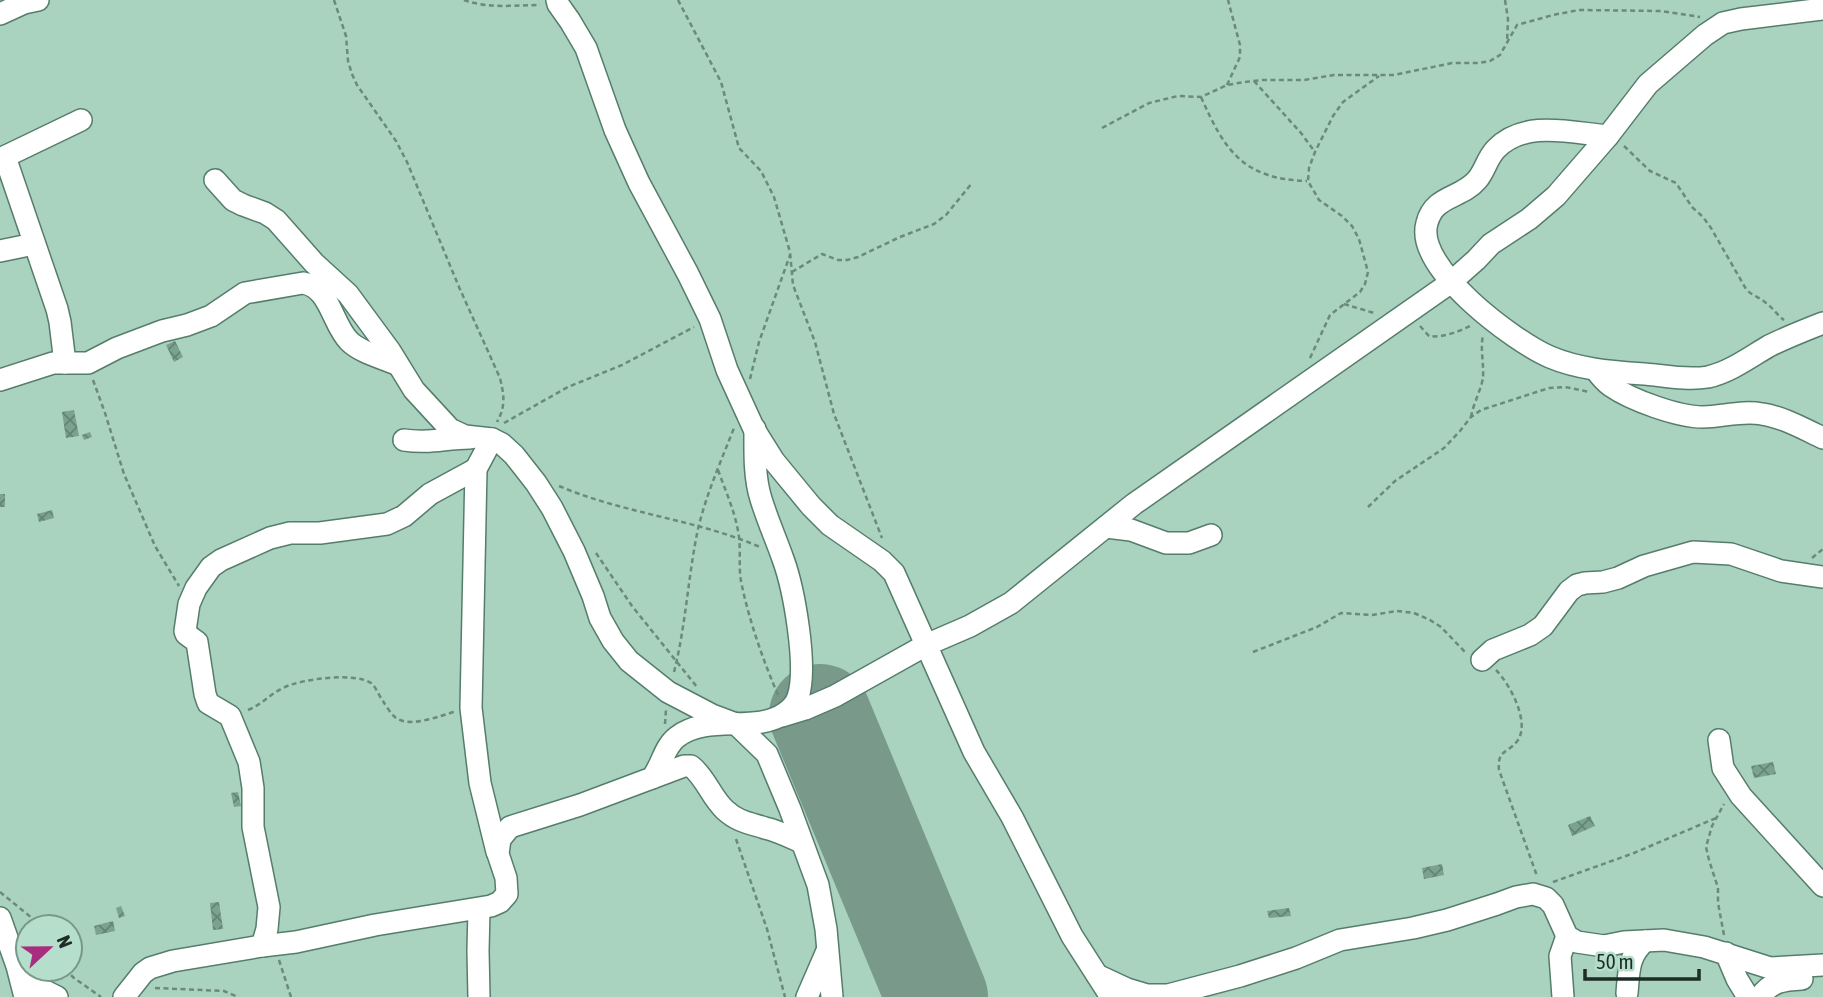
<svg xmlns="http://www.w3.org/2000/svg" width="1823" height="997" viewBox="0 0 1823 997" font-family="'Asap Condensed',sans-serif">
<style>
.lines{fill:none;stroke-linecap:round;stroke-linejoin:round}
.runway{stroke:#799a8a;stroke-width:102}
.building{fill:url(#building-cross-hatch)}
.minor-casing{stroke:#567d6c;stroke-width:24}
.path{stroke:#6b897c;stroke-width:2.5;stroke-dasharray:5 3.5;stroke-linecap:butt}
.minor{stroke:#fff;stroke-width:21}
</style>
<defs>
<pattern id="building-cross-hatch" width="8" height="8" patternUnits="userSpaceOnUse" patternTransform="scale(1.75)"><rect width="8" height="8" fill="#7ba290"/><path d="M0 0l8 8M0 8l8-8" fill="none" stroke="#648475"/></pattern>
</defs>
<rect width="100%" height="100%" fill="#a9d2bf"/>
<g class="lines">
<polyline class="runway" points="820,715 937,997"/>
</g>
<g class="building">
<polygon points="175,341 183,357 174,362 166,345"/>
<polygon points="74,410 79,436 66,438 62,412"/>
<polygon points="90,432 92,437 84,440 82,435"/>
<rect x="0" y="494" width="5" height="13"/>
<polygon points="52,510 54,518 39,522 37,514"/>
<polygon points="1773,762 1776,774 1754,778 1751,766"/>
<polygon points="238,792 241,806 234,807 231,793"/>
<polygon points="1590,816 1595,826 1572,836 1568,825"/>
<polygon points="1442,864 1444,875 1424,879 1422,868"/>
<polygon points="219,902 223,929 213,930 210,903"/>
<polygon points="121,906 125,916 119,918 116,908"/>
<polygon points="1289,908 1291,916 1269,918 1267,911"/>
<polygon points="113,921 115,931 96,935 94,926"/>
</g>
<g class="lines">
<g class="minor-casing">
<g id="minor">
<polyline points="557,0 558,4 570,21 586,48 615,130 639,183 688,274 710,319 727,370 754,429 774,461 811,506 830,525 882,561 894,573 974,752 1012,817 1072,936 1111,997"/>
<polyline points="0,14 24,3 38,0"/>
<path d="M1608 136C1572 133 1525 119 1496 149 1487 158 1485 171 1477 180 1461 199 1434 195 1427 223 1414 268 1515 342 1550 357 1583 371 1620 372 1655 375 1671 377 1691 380 1708 377 1730 372 1750 357 1769 346 1787 337 1805 330 1823 323"/>
<polyline points="5,157 57,309 60,322 65,363"/>
<polyline points="0,159 81,120"/>
<polyline points="215,180 233,200 243,205 265,213 276,220 314,263 348,294 390,351 414,390 450,429 465,436 492,439 502,444 514,455 536,483 552,508 574,551 593,596 600,618 613,641 629,661 668,692 712,715 736,724 767,754 790,809 818,885 826,929 832,997"/>
<polyline points="0,251 34,244"/>
<path d="M1596 370C1600 376 1604 381 1611 386 1631 400 1678 417 1703 417 1722 417 1742 410 1762 414 1783 417 1804 429 1823 438"/>
<path d="M0 380 53 363H88L117 348 162 331 187 325 211 316 245 293 303 283C330 287 332 324 349 341 361 353 383 358 398 365"/>
<polyline points="492,439 476,469 471,708 480,783 497,852"/>
<path d="M404 440C430 444 445 438 470 438"/>
<polyline points="1106,527 1131,530 1166,543 1189,543 1211,535"/>
<polyline points="1482,660 1493,650 1530,635 1543,626 1569,591 1577,585 1585,583 1603,582 1618,578 1644,566 1693,552 1731,554 1781,571 1823,577"/>
<polyline points="782,716 805,709 835,696 926,645 970,626 1011,603 1134,504 1450,283 1476,260 1491,244 1529,219 1556,196 1608,136 1648,84 1705,35 1723,23 1741,19 1823,9"/>
<polyline points="1719,740 1723,768 1741,796 1823,886"/>
<path d="M652 778 684 766H691C706 778 711 797 725 810 738 822 750 823 765 828 778 831 790 837 801 842"/>
<polyline points="479,909 478,951 479,997"/>
<polyline points="0,918 17,966 25,997"/>
<polyline points="262,946 267,929 269,907 253,827 253,788 249,762 230,716 208,703 205,694 197,642 186,634 185,631 189,604 196,588 211,567 221,560 270,538 290,533 320,533 387,524 404,516 430,494 476,469"/>
<polyline points="1726,953 1737,979 1748,997"/>
<polyline points="18,966 41,989 57,997"/>
<polyline points="1097,975 1127,989 1147,995 1168,995 1240,976 1296,958 1340,940 1413,928 1447,920 1497,904 1516,897 1533,894 1546,898 1553,905 1567,936 1577,942 1604,946 1624,942 1664,940 1704,947 1770,968 1823,965"/>
<path d="M1627 993C1629 971 1628 956 1645 941"/>
<path d="M124 997 143 973 150 968 173 961 262 946 296 942 375 925 491 906 500 902 507 894 506 878 498 854 500 839 510 827 580 805 652 778C662 765 664 747 677 737 708 713 756 734 785 713 791 709 796 703 798 697 808 667 794 589 783 559 776 539 767 519 761 499 754 477 755 452 755 429"/>
<polyline points="807,997 827,951"/>
<polyline points="1563,997 1560,956 1567,936"/>
<path d="M1760 997C1771 981 1784 980 1802 979"/>
</g>
</g>
<g class="path">
<path d="M334 0 346 36 348 61 352 74 357 85 396 141 407 162 459 287 500 378C504 395 506 406 497 422"/>
<path d="M464 0C489 9 515 5 540 5"/>
<polyline points="678,0 721,82 739,148 761,171 774,197 790,252 793,285 815,342 834,414 882,538"/>
<polyline points="1505,0 1508,19 1507,42"/>
<polyline points="1254,81 1301,133 1315,152"/>
<polyline points="1227,85 1240,57 1240,45 1228,0"/>
<path d="M1201 97C1225 151 1243 179 1307 181"/>
<polyline points="1102,128 1149,103 1178,96 1201,97 1227,85 1244,82 1263,80 1304,80 1334,75 1394,75 1452,63 1479,63 1490,61 1500,55 1517,25 1553,15 1579,10 1661,11 1700,17"/>
<path d="M1624 146 1650 171 1676 183 1692 207 1703 217 1711 228 1746 289C1752 296 1760 297 1766 303 1773 308 1777 315 1784 320"/>
<polyline points="792,272 822,254 838,260 847,260 858,257 900,237 934,224 946,215 972,183"/>
<polyline points="1344,304 1374,313"/>
<path d="M1420 326 1429 336C1442 338 1458 332 1470 326"/>
<polyline points="1310,358 1330,315 1360,292 1365,284 1368,272 1359,239 1352,226 1342,216 1319,200 1308,181 1309,168 1315,152 1333,116 1343,102 1379,76"/>
<polyline points="750,379 759,342 790,255"/>
<polyline points="93,380 105,413 124,474 155,546 179,586"/>
<path d="M1471 417C1473 404 1482 388 1483 377 1484 363 1480 350 1483 335"/>
<polyline points="504,423 568,387 622,365 694,327"/>
<path d="M718 470C726 492 736 514 739 537 741 554 738 570 742 586 750 623 763 660 778 695"/>
<path d="M559 486C625 514 695 519 760 547"/>
<polyline points="1368,507 1395,481 1444,448 1460,431 1471,417 1481,410 1549,388 1565,387 1590,392"/>
<polyline points="596,553 632,606 697,687"/>
<polyline points="1812,558 1823,549"/>
<polyline points="1253,652 1317,627 1341,613 1372,615 1397,611 1414,613 1430,620 1441,627 1466,653"/>
<path d="M1496 670C1510 684 1530 722 1518 740 1508 754 1497 749 1499 770L1537 876"/>
<path d="M674 672C686 625 688 576 698 529 706 495 721 461 734 428"/>
<path d="M248 710C263 704 271 693 285 687 302 679 355 672 371 683 376 687 379 696 383 701 386 706 391 714 396 718 411 728 439 716 454 712"/>
<polyline points="665,724 666,709"/>
<polyline points="736,839 767,929 785,997"/>
<polyline points="1553,882 1634,853 1716,818"/>
<polyline points="0,892 43,927"/>
<polyline points="1724,935 1718,903 1718,888 1709,860 1706,847 1712,826 1724,804"/>
<polyline points="279,960 291,997"/>
<polyline points="65,969 74,978 101,997"/>
<polyline points="155,988 224,991 238,997"/>
</g>
<use href="#minor" class="minor"/>
</g>
<g transform="translate(49 948) rotate(68)"><circle r="33" fill="#b5dfcc" stroke="#78988a" stroke-width="2"/>
<path d="M0-5L12 26L0 18L-12 26Z" fill="#a92d7e"/>
<text y="-10" font-size="19" font-weight="bold" text-anchor="middle" fill="#1d2d26">N</text>
</g>
<path d="M1585 969v10h114v-10" fill="none" stroke="#1d2d26" stroke-width="3.5"/>
<text x="1596" y="969" font-size="21" fill="#1d2d26" stroke="#b5dfcc" stroke-width="5" paint-order="stroke">50 m</text>
</svg>
